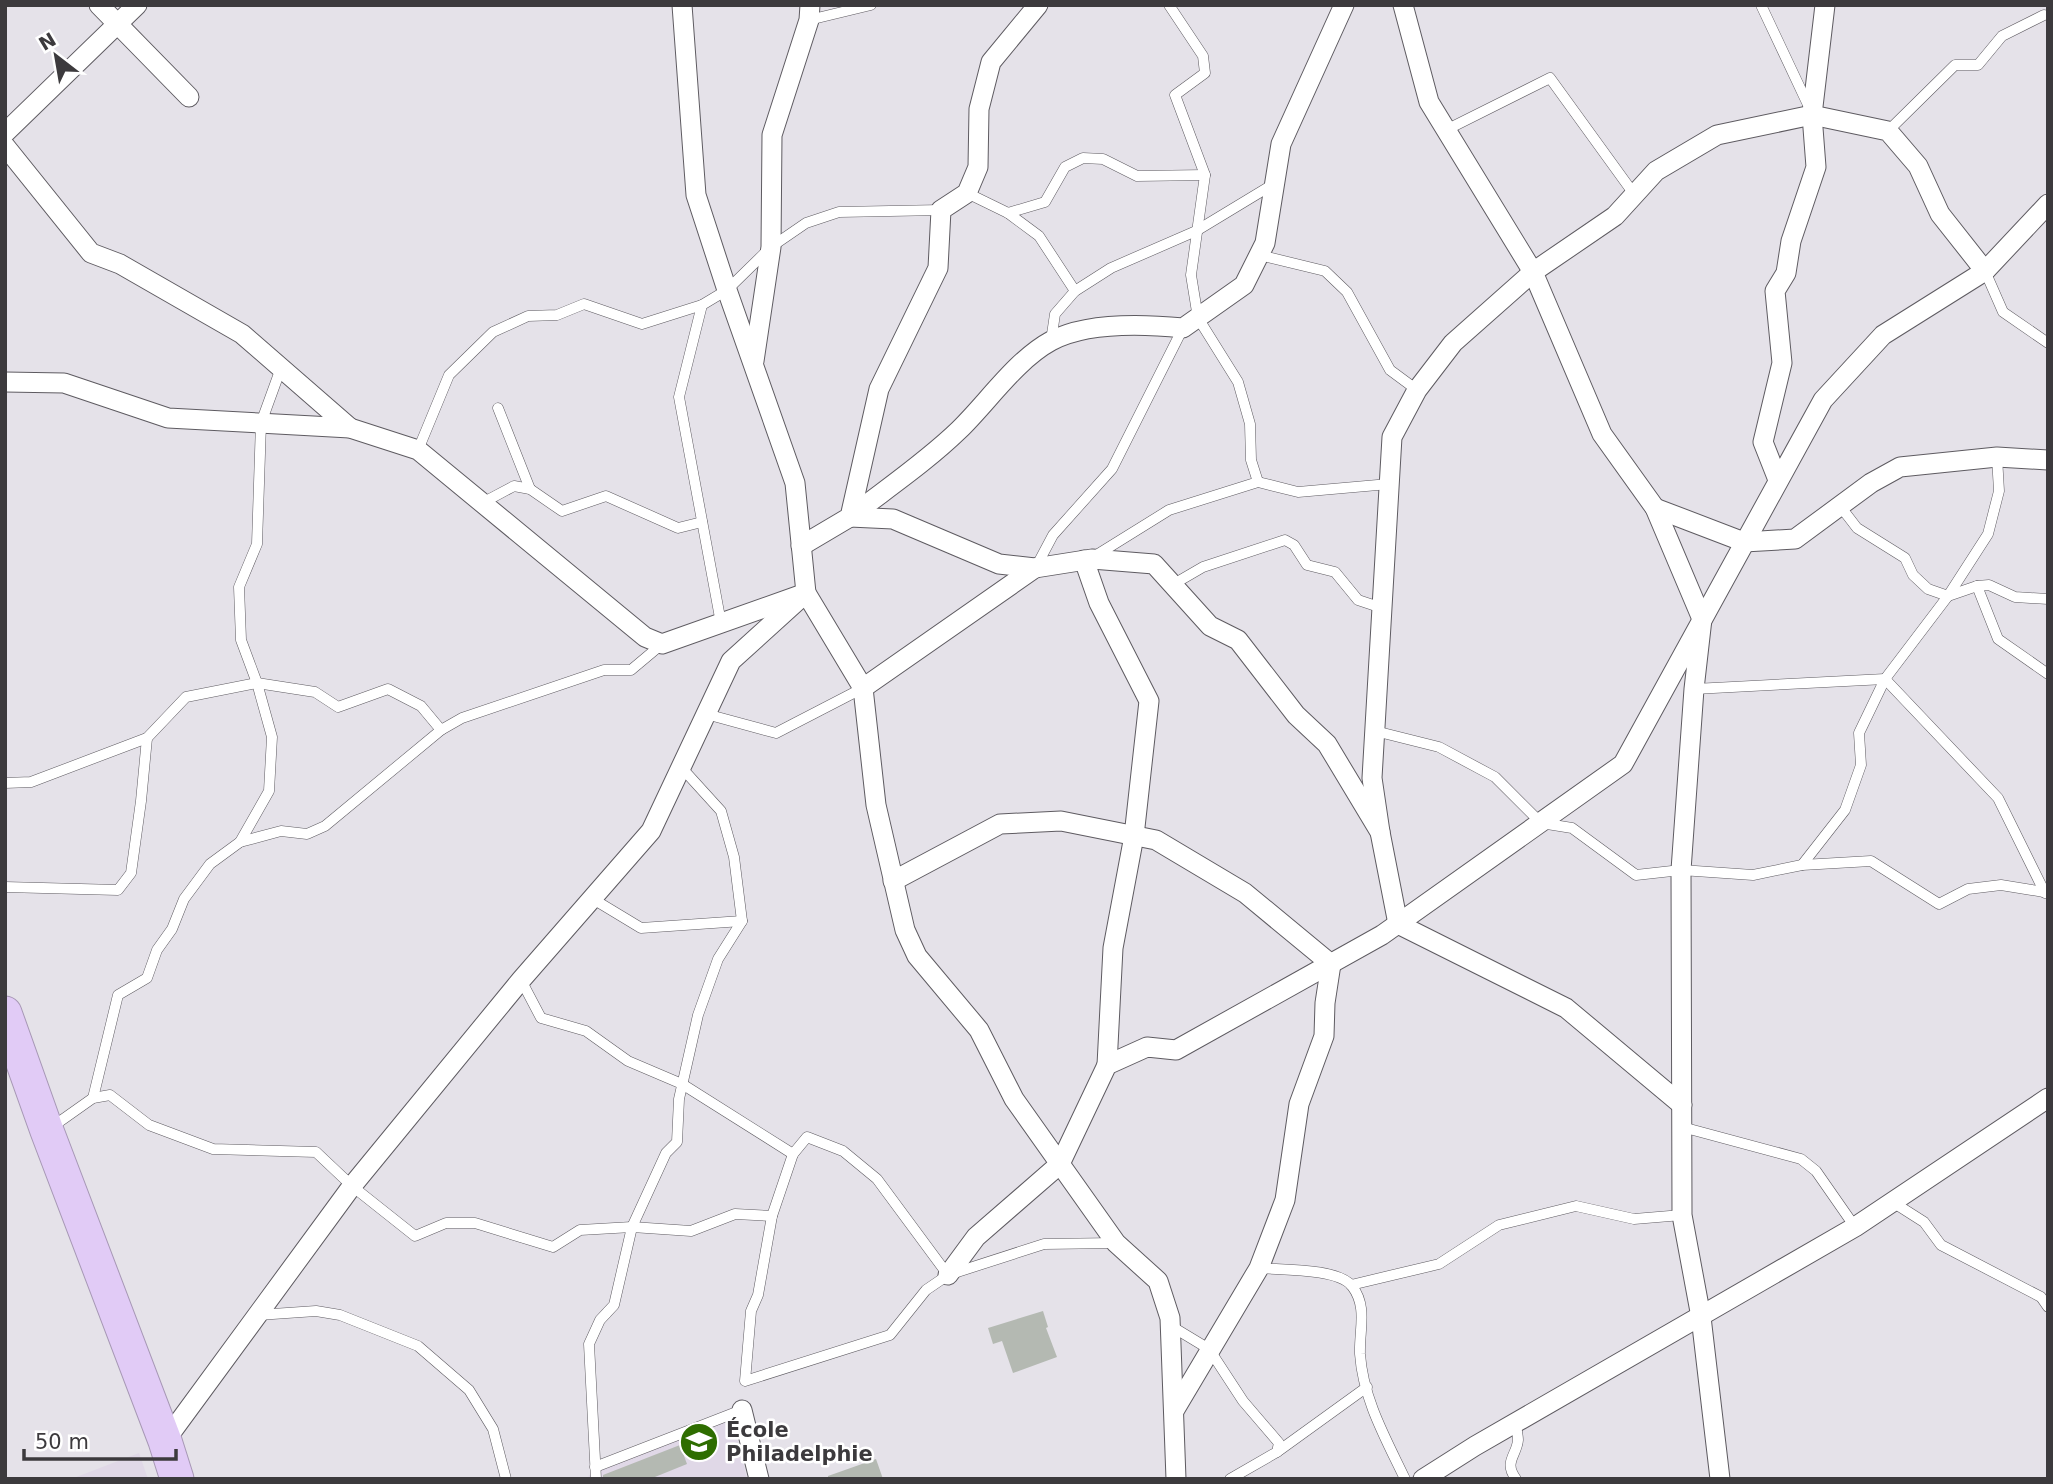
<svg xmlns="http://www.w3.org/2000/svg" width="2053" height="1484" viewBox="0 0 2053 1484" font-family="'DejaVu Sans',sans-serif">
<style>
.built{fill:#e0d8e7}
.building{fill:#b4b9b2}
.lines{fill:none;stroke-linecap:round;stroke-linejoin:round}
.lane-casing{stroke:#5e5b61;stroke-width:11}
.street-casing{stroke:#5e5b61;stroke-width:21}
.highway-casing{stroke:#a798b5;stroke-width:35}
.lane{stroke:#fff;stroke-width:10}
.street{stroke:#fff;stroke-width:19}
.highway{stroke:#e1cbf6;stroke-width:33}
.labels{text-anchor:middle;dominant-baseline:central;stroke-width:5;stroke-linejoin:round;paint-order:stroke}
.poi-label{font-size:21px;font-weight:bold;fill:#3c3a3d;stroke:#fff;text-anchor:start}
</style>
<rect width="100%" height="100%" fill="#e5e2e9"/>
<g class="built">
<polygon points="730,1408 747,1479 588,1479 589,1475"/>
<polygon points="139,1453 148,1479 71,1479"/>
</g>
<g class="building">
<polygon points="1043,1311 1048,1327 1046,1328 1057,1357 1013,1373 1002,1341 993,1344 988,1328"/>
<polygon points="680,1445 687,1464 650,1479 603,1479 603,1475"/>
<polygon points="876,1459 883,1479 828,1479 828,1476"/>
</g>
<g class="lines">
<g class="lane-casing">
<g id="lane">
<polyline points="1169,5 1203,56 1205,73 1175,95 1205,175 1191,275 1198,318 1238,382 1250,424 1251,460 1258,482"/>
<polyline points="1761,5 1810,109"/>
<polyline points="809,20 871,5"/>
<polyline points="1446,130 1550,78 1634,194"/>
<polyline points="1888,131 1955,65 1978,65 2002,36 2044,15"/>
<polyline points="967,193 1008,213 1039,236 1075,291"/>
<polyline points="1008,213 1045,202 1065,167 1083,158 1103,159 1137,176 1205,175"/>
<polyline points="1259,255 1325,271 1347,292 1390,370 1417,390"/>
<polyline points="1985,271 2003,312 2048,343"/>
<polyline points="1051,341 1055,314 1075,291 1111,268 1196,231 1272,185"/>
<polyline points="498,408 530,489"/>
<polyline points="418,450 449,375 493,332 528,316 557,315 584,304 642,324 702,305"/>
<polyline points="484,502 514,486 530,489 562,511 606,496 678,528 702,522"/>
<polyline points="1840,506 1857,528 1905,558 1913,575 1928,589 1948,596 1977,586 1989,585 2015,597 2048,599"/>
<polyline points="1095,556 1169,510 1258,482 1298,492 1389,484"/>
<polyline points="1036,567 1053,535 1112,469 1183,328"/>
<polyline points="1172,585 1203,567 1285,540 1294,545 1307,565 1335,572 1358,600 1382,608"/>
<polyline points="1977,586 1998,639 2048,674"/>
<polyline points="721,623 679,397 702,305 727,290 771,247 806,223 839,212 941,210"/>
<polyline points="1694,689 1885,679 1998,798 2045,893"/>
<polyline points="706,714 776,733 863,688"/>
<polyline points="1375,731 1439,747 1495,777 1541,823 1572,828 1636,875 1681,870 1753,875 1802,865 1871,861 1939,904 1968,889 2001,885 2044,892"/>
<polyline points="5,783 31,782 147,738 186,697 257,683 315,692 338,707 388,689 421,706 441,730"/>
<polyline points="240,842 281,831 307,834 325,826 441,730 462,718 604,670 631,670 662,644"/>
<polyline points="1802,865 1845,810 1861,765 1859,733 1885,679 1948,596 1988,534 1999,491 1997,457"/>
<polyline points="5,887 118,890 131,873 141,801 147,738"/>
<polyline points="593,899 641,928 742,921"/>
<polyline points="521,980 541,1018 586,1031 628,1061 682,1084 793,1154"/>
<polyline points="93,1098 118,995 147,978 157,950 172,929 184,899 210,864 240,842 269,791 272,737 257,683 241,640 239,587 257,544 261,423 281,368"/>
<polyline points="52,1127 93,1098 110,1095 149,1125 213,1149 316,1152 352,1186 415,1236 446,1223 475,1223 553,1247 580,1230 632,1227 691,1231 735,1214 772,1216"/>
<polyline points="1682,1127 1801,1159 1816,1171 1855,1227"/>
<polyline points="1891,1201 1924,1222 1941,1245 2041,1297 2048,1307"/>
<path d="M1259 1268C1281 1270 1338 1268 1352 1286 1368 1307 1359 1330 1360 1354 1363 1399 1386 1439 1405 1479"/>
<polyline points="948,1275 877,1179 843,1151 807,1137 793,1154 772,1216 758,1295 751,1311 745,1381 890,1335 926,1290 948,1275 1044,1244 1115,1243"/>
<polyline points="1351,1285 1439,1264 1499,1225 1576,1206 1634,1219 1682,1215"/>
<polyline points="258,1315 316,1311 340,1315 418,1346 469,1390 493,1429 506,1479"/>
<polyline points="1171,1326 1209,1349 1243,1401 1279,1443 1277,1452 1230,1479"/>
<path d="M1516 1423C1516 1428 1518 1435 1518 1440 1517 1455 1503 1462 1516 1479"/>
<polyline points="1277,1452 1367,1387"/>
<polyline points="595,1467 742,1410"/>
<polyline points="596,1479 589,1344 600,1320 614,1305 632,1227 666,1153 677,1142 679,1099 698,1015 718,959 742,921 734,857 721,811 681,767"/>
</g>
</g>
<g class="street-casing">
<g id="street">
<polyline points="99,5 189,97"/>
<polyline points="1403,5 1429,102 1533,272 1602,434 1655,508 1702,619 1694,689 1681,870 1682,1215 1701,1317 1720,1479"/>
<polyline points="5,133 137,5"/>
<polyline points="5,146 91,253 120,264 242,334 350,428"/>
<polyline points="754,361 771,247 772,135 809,20 810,5"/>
<polyline points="5,382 64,383 168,418 350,428 418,450 645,637 662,644 806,593 863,688 876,805 905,930 917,956 979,1030 1014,1099 1116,1243 1158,1281 1170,1318 1176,1479"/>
<polyline points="1778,480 1763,442 1782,363 1775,291 1786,273 1791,241 1816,167 1812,115 1825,5"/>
<polyline points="1655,508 1744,542 1795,539 1871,483 1900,467 1997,457 2048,460"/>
<polyline points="850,517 893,519 999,564 1035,568 1092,559 1154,564 1210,626 1238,640 1296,715 1327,744 1380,832 1398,924 1566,1008 1682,1105"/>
<path d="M850 517C886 489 926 462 959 430 987 403 1016 360 1051 341 1087 322 1143 324 1183 328L1244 285 1265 243 1281 144 1344 5"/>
<polyline points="801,546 850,517 879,389 938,268 941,210 967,193 978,167 979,109 991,62 1038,5"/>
<polyline points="1084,560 1099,603 1149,701 1134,836 1113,948 1107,1065"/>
<polyline points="863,688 1035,568"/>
<polyline points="1380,832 1372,778 1392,437 1417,390 1453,343 1533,272 1615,216 1656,171 1717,135 1812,115 1888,131 1918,166 1940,214 1985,271"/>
<polyline points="893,881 1000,824 1061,821 1156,840 1245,893 1331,964 1325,1003 1324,1036 1299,1104 1285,1200 1259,1268 1174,1411"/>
<polyline points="948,1275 976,1237 1060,1164 1107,1065 1147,1047 1176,1050 1382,935 1623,764 1823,400 1883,335 1985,271 2048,204"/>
<polyline points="742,1410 759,1479"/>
<polyline points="165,1441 352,1186 521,980 651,831 731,661 806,593 795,483 727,290 696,195 682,5"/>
<polyline points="1423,1479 1475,1446 1855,1227 2048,1098"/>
</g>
</g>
<g class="highway-casing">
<polyline id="highway" points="5,1013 47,1131 165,1441 177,1479"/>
</g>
<use href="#lane" class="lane"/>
<use href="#street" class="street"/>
<use href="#highway" class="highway"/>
</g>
<defs>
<g id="school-disc" transform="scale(2.0125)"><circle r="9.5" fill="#2e6d00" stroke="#fff"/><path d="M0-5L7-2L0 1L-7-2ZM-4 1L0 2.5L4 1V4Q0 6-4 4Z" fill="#fff"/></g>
</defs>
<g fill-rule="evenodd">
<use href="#school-disc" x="699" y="1442"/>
</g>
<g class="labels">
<g class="poi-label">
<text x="726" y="1430">École<tspan x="726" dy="24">Philadelphie</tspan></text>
</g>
</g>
<rect width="2053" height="1484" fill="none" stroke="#3c3a3d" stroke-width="14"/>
<g transform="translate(56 56) rotate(329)" stroke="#ffffff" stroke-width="5" paint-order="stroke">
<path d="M0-5L12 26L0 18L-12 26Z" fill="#3c3a3d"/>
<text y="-10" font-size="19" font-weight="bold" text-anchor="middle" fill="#3c3a3d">N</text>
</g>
<path d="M24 1449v10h152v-10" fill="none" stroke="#3c3a3d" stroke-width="3.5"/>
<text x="35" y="1449" font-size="21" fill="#3c3a3d" stroke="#ffffff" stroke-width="5" paint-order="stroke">50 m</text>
</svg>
